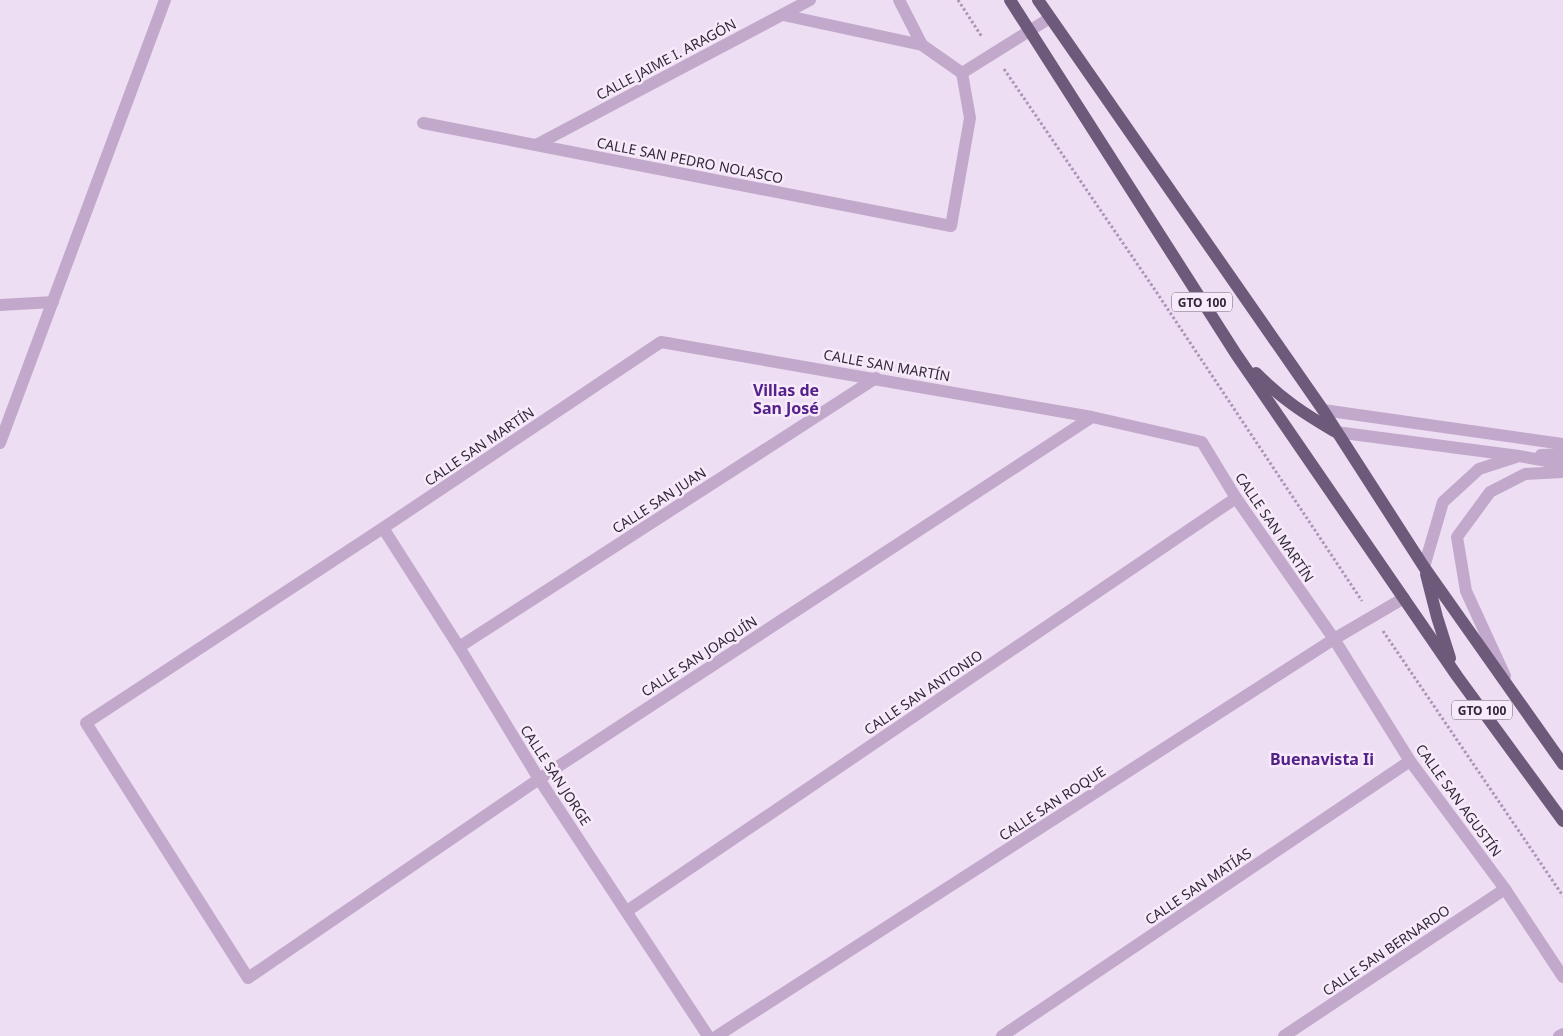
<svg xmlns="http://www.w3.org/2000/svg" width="1563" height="1036" viewBox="0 0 1563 1036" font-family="'Noto Sans',sans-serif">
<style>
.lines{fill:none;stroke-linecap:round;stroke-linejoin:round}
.path{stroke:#ac93b7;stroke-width:3;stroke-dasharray:2.5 2.5;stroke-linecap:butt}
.minor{stroke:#c2a9cc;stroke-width:12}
.primary{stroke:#6d5a7b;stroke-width:12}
.labels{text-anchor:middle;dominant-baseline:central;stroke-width:5;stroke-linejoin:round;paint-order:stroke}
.shield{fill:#f7eafa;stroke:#6d6372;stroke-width:1}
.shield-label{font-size:12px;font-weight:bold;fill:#322938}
.street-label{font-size:14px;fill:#322938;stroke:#f7eafa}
.quarter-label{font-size:16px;font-weight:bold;fill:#542089;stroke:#f7eafa}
</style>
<rect width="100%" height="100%" fill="#eedef3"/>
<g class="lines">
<g class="path">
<polyline points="958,0 982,37"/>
<polyline points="1004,69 1155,290 1362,601"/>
<polyline points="1383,631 1563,896"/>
</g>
<g class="minor">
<polyline points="899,0 922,45"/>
<polyline points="783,15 922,45 962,73 1050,18"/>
<polyline points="423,123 951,226 970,118 962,73"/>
<polyline points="536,145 810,0"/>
<polyline points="0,305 53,302"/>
<polyline points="1323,410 1563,444"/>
<polyline points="1092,417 539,779 248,978 86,723 383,528 661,342 1092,417 1202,442 1236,498 1334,639 1410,761 1505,889 1563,977"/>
<polyline points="1336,432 1519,456 1563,464"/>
<polyline points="0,443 165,0"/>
<polyline points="1541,455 1563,454"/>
<polyline points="383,528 459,647 539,779 708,1036"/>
<polyline points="1424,567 1443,502 1479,469 1516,457"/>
<polyline points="459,647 876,378"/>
<polyline points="1505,676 1466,591 1457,537 1490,492 1525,474 1563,472"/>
<polyline points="627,911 1236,498"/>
<polyline points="717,1036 1334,639 1404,598"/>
<polyline points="1002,1036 1410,761"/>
<polyline points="1284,1036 1505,889"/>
<polyline points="1559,1036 1563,1034"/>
</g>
<g class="primary">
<polyline points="1010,0 1236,354 1457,676 1563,821"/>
<polyline points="1038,0 1323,410 1424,567 1563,764"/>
<path d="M1256 373C1282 399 1303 413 1334 431"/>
<polyline points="1426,574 1437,617 1450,658"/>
</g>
</g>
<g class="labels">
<g class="shield">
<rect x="1172" y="292.5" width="60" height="19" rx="4"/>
<rect x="1452" y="700.5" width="60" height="19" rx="4"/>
</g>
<g class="shield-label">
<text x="1202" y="302">GTO 100</text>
<text x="1482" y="710">GTO 100</text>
</g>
<g class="street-label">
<text transform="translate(666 59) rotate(-28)">CALLE JAIME I. ARAGÓN</text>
<text transform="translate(690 160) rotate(11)">CALLE SAN PEDRO NOLASCO</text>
<text transform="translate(887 365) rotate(10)">CALLE SAN MARTÍN</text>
<text transform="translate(479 446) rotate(-34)">CALLE SAN MARTÍN</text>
<text transform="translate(659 500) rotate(-33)">CALLE SAN JUAN</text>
<text transform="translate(1275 527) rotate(56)">CALLE SAN MARTÍN</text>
<text transform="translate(699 656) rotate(-33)">CALLE SAN JOAQUÍN</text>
<text transform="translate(923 692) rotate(-34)">CALLE SAN ANTONIO</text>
<text transform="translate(556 775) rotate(57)">CALLE SAN JORGE</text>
<text transform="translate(1459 800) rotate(54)">CALLE SAN AGUSTÍN</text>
<text transform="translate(1052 803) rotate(-33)">CALLE SAN ROQUE</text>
<text transform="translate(1198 886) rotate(-34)">CALLE SAN MATÍAS</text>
<text transform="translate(1386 950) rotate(-34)">CALLE SAN BERNARDO</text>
</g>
<g class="quarter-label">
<text x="786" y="390">Villas de<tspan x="786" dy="18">San José</tspan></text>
<text x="1322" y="759">Buenavista Ii</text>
</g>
</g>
</svg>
